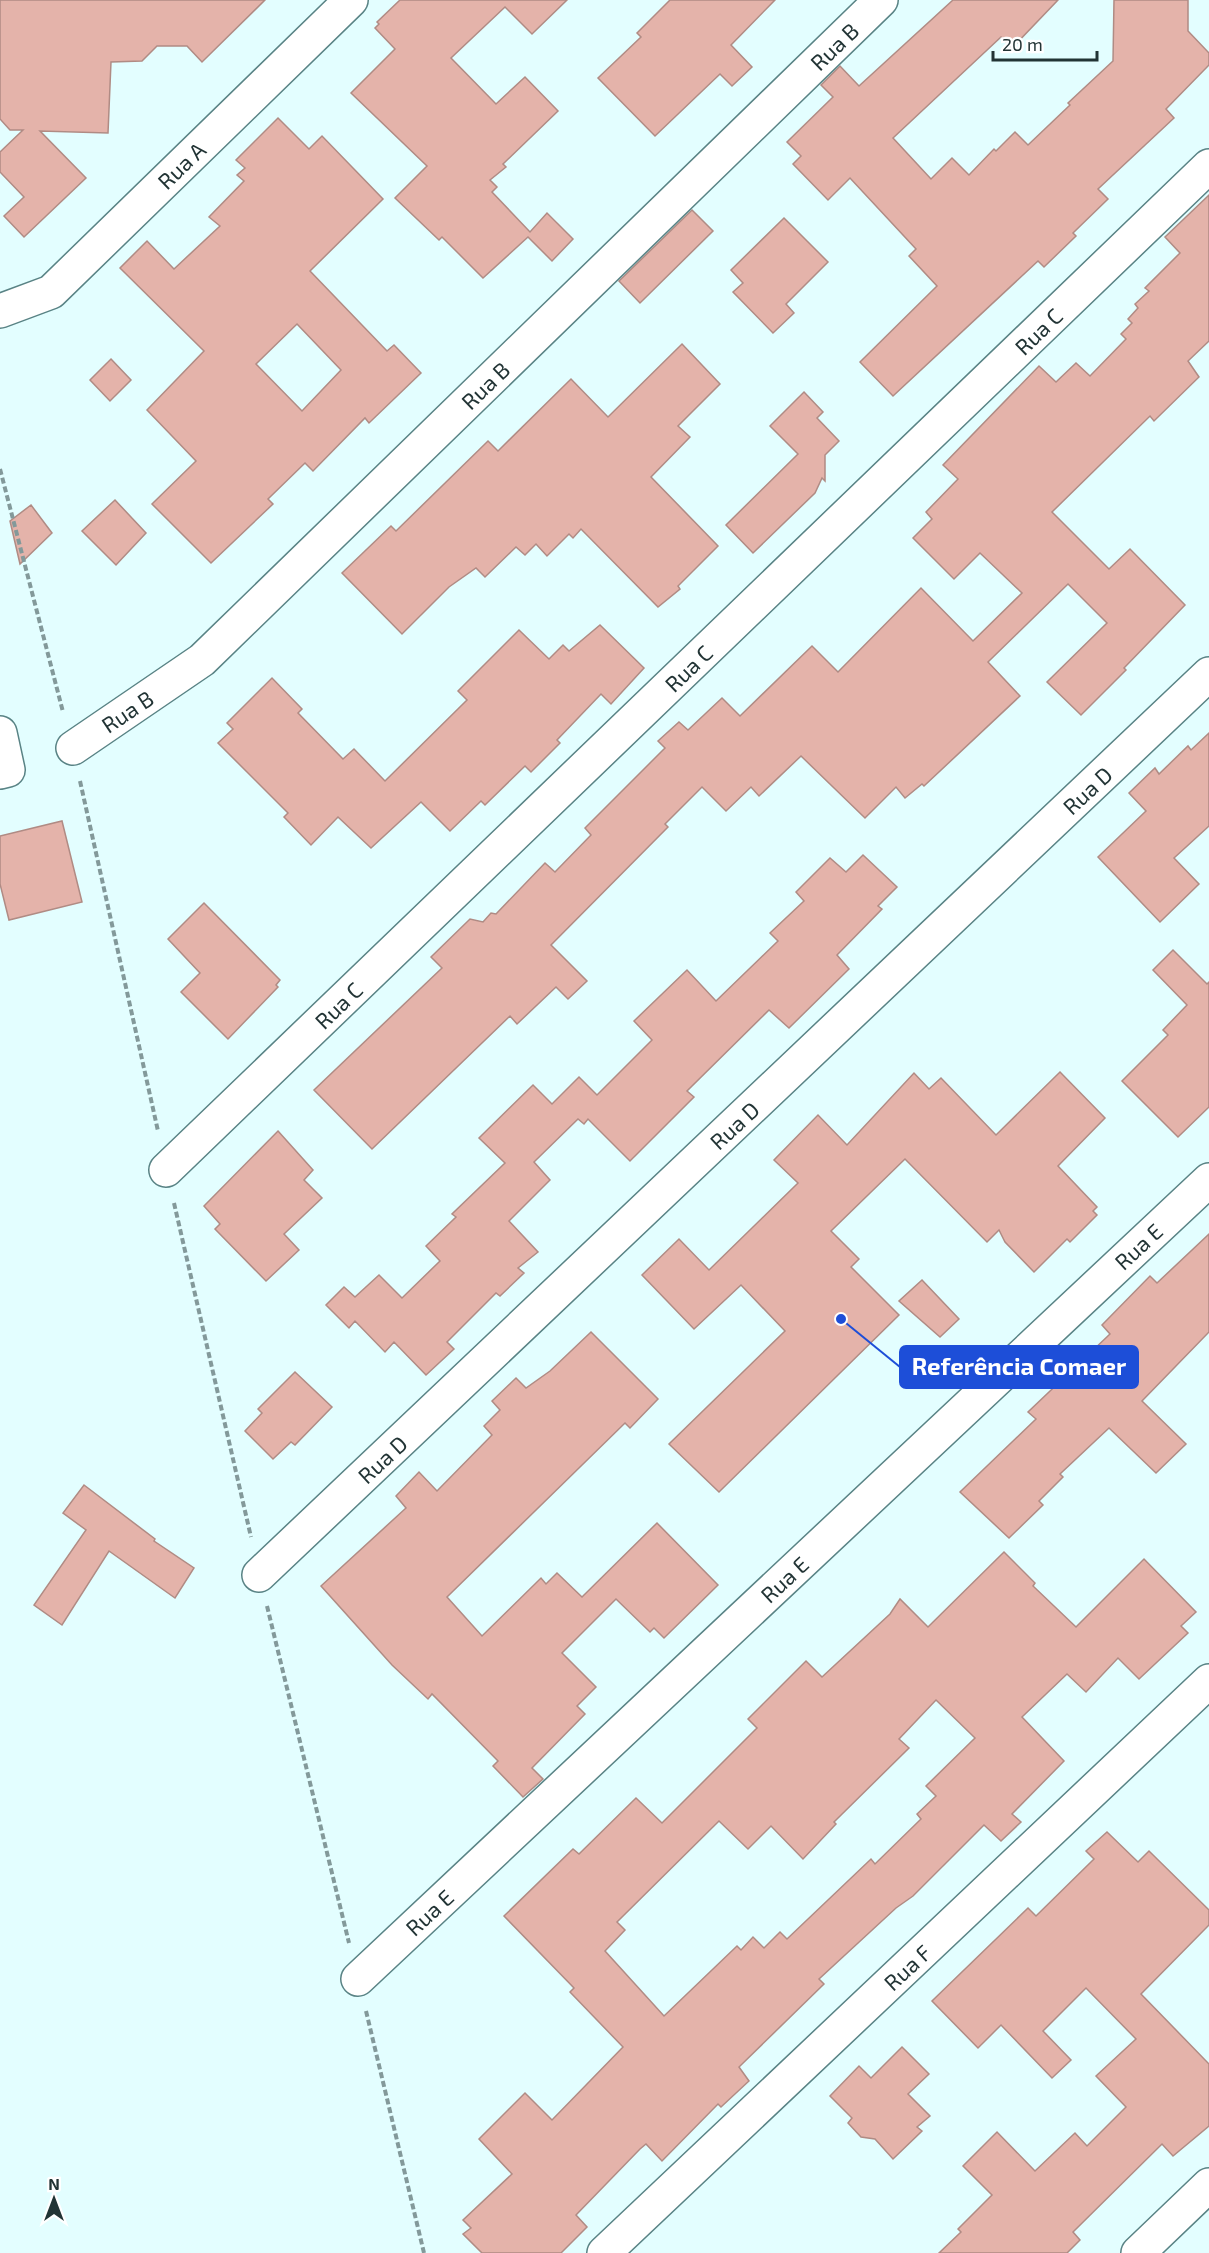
<svg xmlns="http://www.w3.org/2000/svg" width="1209" height="2253" viewBox="0 0 1209 2253" font-family="'Exo 2',sans-serif">
<style>
.building{fill:#e4b3aa;stroke:#b08b84;stroke-width:1.5;fill-rule:evenodd}
.lines{fill:none;stroke-linecap:round;stroke-linejoin:round}
.minor-casing{stroke:#598385;stroke-width:36}
.path{stroke:#83999a;stroke-width:4;stroke-dasharray:6 3;stroke-linecap:butt}
.minor{stroke:#fff;stroke-width:33}
.labels{text-anchor:middle;dominant-baseline:central;stroke-width:4.5;stroke-linejoin:round;paint-order:stroke}
.street-label{font-size:22px;fill:#223435;stroke:#fff}
.leader{fill:none;stroke:#1d4ed8;stroke-width:2}
.callout-dot{fill:#1d4ed8;stroke:#fff;stroke-width:2}
.callout{fill:#1d4ed8;stroke:#1d4ed8;stroke-width:2}
.callout-label{font-size:24px;text-anchor:middle;font-weight:bold;fill:#fff}
</style>
<rect width="100%" height="100%" fill="#e3feff"/>
<g class="building">
<polygon points="0,0 265,0 202,62 187,46 157,46 142,61 111,62 108,133 40,131 86,178 24,237 4,216 24,197 0,172 0,152 23,130 10,130 0,119"/>
<polygon points="400,0 567,0 532,34 505,7 451,58 496,104 525,77 558,111 503,164 506,167 490,180 497,187 492,192 530,232 547,213 573,239 552,261 528,237 483,278 442,237 439,240 395,198 427,166 351,93 395,49 375,28 379,24 377,22"/>
<polygon points="670,0 775,0 731,45 752,67 732,86 720,74 655,136 598,78 641,37 637,33"/>
<polygon points="953,0 1058,0 1012,48 1001,37 893,138 931,179 952,158 969,175 994,149 996,151 1015,132 1028,145 1070,105 1068,103 1113,61 1114,0 1188,0 1188,31 1209,53 1209,65 1166,109 1174,118 1098,189 1108,199 1073,233 1076,236 1044,267 1038,261 893,396 860,362 937,286 909,256 916,249 850,178 828,200 793,164 801,156 787,142 833,97 821,85 840,66 859,86"/>
<path d="M278 118 309 149 322 136 383 199 310 271 387 351 394 345 421 373 369 423 365 418 313 471 305 463 268 499 273 504 211 563 152 504 196 461 147 410 204 351 120 268 147 241 174 269 220 226 209 217 244 181 237 175 245 168 236 160ZM297 324 341 370 302 411 256 364Z"/>
<polygon points="1209,195 1209,341 1188,361 1199,377 1154,421 1150,416 1052,512 1109,569 1130,549 1185,605 1124,668 1126,670 1081,715 1047,682 1107,623 1068,584 988,662 1020,696 924,786 922,784 905,798 896,787 865,818 801,756 759,796 751,787 726,811 702,787 665,824 668,827 551,945 587,981 568,999 556,987 517,1024 510,1016 372,1149 314,1090 442,968 431,957 470,919 483,922 491,913 496,914 545,863 555,872 591,835 585,828 665,748 658,741 679,722 688,730 722,698 740,716 812,646 838,672 921,588 973,641 1022,593 980,553 954,579 913,538 932,519 926,512 958,479 943,465 1039,366 1056,382 1076,363 1090,376 1126,339 1121,334 1132,323 1128,319 1138,308 1135,304 1149,291 1145,288 1180,253 1165,237"/>
<polygon points="692,210 713,231 640,303 619,281"/>
<polygon points="784,218 828,262 786,304 794,313 773,333 733,292 743,283 731,270"/>
<polygon points="682,344 720,384 678,426 690,437 651,477 718,546 678,586 680,589 658,607 581,529 573,538 569,534 547,556 536,544 525,555 516,547 485,577 476,568 449,587 402,634 342,573 391,526 396,531 488,441 498,451 571,379 608,417"/>
<polygon points="111,359 131,380 110,401 90,380"/>
<polygon points="804,392 823,412 817,418 839,441 825,455 825,481 822,478 815,493 753,553 726,525 798,454 770,426"/>
<polygon points="115,500 146,533 116,565 82,531"/>
<polygon points="31,505 52,533 20,564 10,521"/>
<polygon points="600,625 644,668 611,704 601,694 557,740 560,743 531,772 525,766 485,805 481,801 450,831 421,802 371,848 338,817 311,845 284,817 288,813 218,743 233,729 227,723 272,678 302,709 298,713 343,759 354,749 385,781 467,700 458,691 519,630 549,659 563,645 569,651"/>
<polygon points="1209,733 1209,826 1174,858 1199,884 1160,922 1098,857 1146,811 1129,793 1155,768 1159,774 1188,746 1191,750"/>
<polygon points="62,821 82,902 9,920 0,884 0,836"/>
<polygon points="863,855 897,887 878,906 882,909 837,955 849,969 789,1028 769,1010 687,1091 694,1097 630,1161 588,1119 584,1124 578,1119 534,1162 550,1180 509,1221 538,1252 518,1268 524,1273 500,1296 496,1293 447,1342 454,1349 426,1375 394,1342 385,1352 355,1321 349,1328 326,1305 344,1287 355,1297 379,1275 402,1298 440,1261 426,1246 456,1217 452,1214 505,1163 479,1138 533,1085 552,1104 579,1077 597,1095 652,1040 634,1021 687,970 716,1001 778,941 770,933 804,901 796,892 830,858 846,872"/>
<polygon points="204,903 280,980 276,985 278,987 228,1039 181,992 200,973 168,939"/>
<polygon points="1173,950 1207,984 1209,982 1209,1107 1178,1137 1122,1081 1168,1035 1163,1030 1187,1005 1153,970"/>
<polygon points="1060,1072 1105,1118 1058,1166 1097,1207 1093,1211 1097,1215 1070,1242 1067,1239 1034,1272 1005,1242 999,1230 987,1242 905,1159 831,1231 859,1259 851,1267 899,1315 719,1492 669,1444 785,1331 741,1285 694,1329 642,1275 679,1239 709,1270 798,1183 774,1160 818,1115 847,1145 914,1073 929,1089 941,1078 996,1135"/>
<polygon points="278,1131 313,1170 304,1180 322,1198 284,1234 299,1250 266,1281 215,1229 220,1224 204,1206"/>
<polygon points="1209,1234 1209,1332 1142,1401 1186,1444 1156,1473 1109,1428 1060,1474 1063,1477 1039,1501 1043,1505 1009,1538 960,1492 1036,1419 1028,1412 1110,1334 1102,1325 1150,1276 1157,1283"/>
<polygon points="922,1280 959,1319 940,1337 899,1301"/>
<polygon points="591,1332 658,1399 630,1428 625,1423 447,1597 482,1636 541,1578 546,1584 557,1573 582,1597 657,1523 718,1585 664,1638 654,1628 650,1632 616,1599 562,1653 596,1687 577,1706 585,1714 532,1768 543,1779 523,1797 493,1766 498,1761 432,1694 428,1699 392,1665 321,1586 406,1508 396,1496 419,1472 437,1491 492,1435 484,1426 500,1410 492,1401 516,1378 526,1388 550,1371"/>
<polygon points="295,1372 332,1407 295,1445 291,1442 273,1459 245,1431 262,1413 258,1409"/>
<polygon points="84,1485 155,1539 154,1541 194,1568 175,1598 109,1551 62,1625 34,1605 86,1530 63,1513"/>
<path d="M1004 1552 1035 1583 1033 1586 1076 1627 1144 1559 1196 1612 1181 1626 1188 1633 1139 1679 1118 1658 1086 1692 1067 1674 1022 1717 1064 1761 1012 1814 1021 1822 1001 1841 984 1825 913 1896 896 1908 819 1979 824 1984 739 2067 749 2081 721 2107 718 2104 662 2161 646 2144 640 2149 576 2215 587 2227 561 2253H482L463 2234 471 2228 463 2220 512 2174 479 2139 525 2093 552 2120 623 2047 570 1992 574 1988 504 1916 573 1849 579 1854 636 1798 662 1823 757 1728 748 1719 806 1661 822 1677 890 1614 900 1599 928 1627ZM936 1700 975 1738 926 1786 936 1796 917 1814 921 1819 875 1864 871 1859 787 1939 780 1932 764 1948 753 1937 741 1950 737 1946 664 2016 605 1951 625 1930 617 1922 719 1821 748 1849 771 1826 803 1859 836 1824 834 1822 909 1748 899 1739Z"/>
<polygon points="1107,1832 1138,1862 1149,1851 1209,1910 1209,1925 1141,1994 1209,2064 1209,2126 1173,2156 1162,2144 1073,2232 1080,2240 1067,2253 939,2253 961,2232 958,2229 992,2195 963,2166 997,2132 1035,2171 1075,2133 1087,2146 1126,2107 1096,2076 1136,2039 1086,1988 1043,2031 1071,2060 1052,2078 1001,2025 978,2048 932,2001 1028,1908 1036,1916 1094,1859 1086,1851"/>
<polygon points="902,2047 929,2074 908,2094 930,2116 917,2127 922,2131 893,2159 875,2139 861,2137 848,2123 852,2118 830,2096 859,2066 871,2078"/>
</g>
<g class="lines">
<g class="minor-casing">
<g id="minor">
<polyline points="0,311 51,292 351,0"/>
<polyline points="0,733 8,770 0,772"/>
<polyline points="73,748 202,660 881,0"/>
<polyline points="166,1170 1209,166"/>
<polyline points="259,1575 1209,674"/>
<polyline points="358,1979 1209,1180"/>
<polyline points="604,2253 1209,1681"/>
<polyline points="1138,2253 1209,2185"/>
</g>
</g>
<g class="path">
<polyline points="0,469 63,712"/>
<polyline points="80,781 158,1131"/>
<polyline points="174,1203 251,1537"/>
<polyline points="267,1606 349,1943"/>
<polyline points="366,2011 424,2253"/>
</g>
<use href="#minor" class="minor"/>
</g>
<g class="labels">
<g class="street-label">
<text transform="translate(834 46) rotate(-44)">Rua B</text>
<text transform="translate(181 165) rotate(-44)">Rua A</text>
<text transform="translate(1038 331) rotate(-44)">Rua C</text>
<text transform="translate(485 385) rotate(-44)">Rua B</text>
<text transform="translate(688 668) rotate(-44)">Rua C</text>
<text transform="translate(127 711) rotate(-34)">Rua B</text>
<text transform="translate(1087 790) rotate(-43)">Rua D</text>
<text transform="translate(338 1005) rotate(-44)">Rua C</text>
<text transform="translate(734 1125) rotate(-43)">Rua D</text>
<text transform="translate(1138 1246) rotate(-43)">Rua E</text>
<text transform="translate(382 1459) rotate(-43)">Rua D</text>
<text transform="translate(784 1579) rotate(-43)">Rua E</text>
<text transform="translate(429 1912) rotate(-43)">Rua E</text>
<text transform="translate(907 1967) rotate(-43)">Rua F</text>
</g>
</g>
<path class="leader" d="M841 1319L900 1367"/>
<circle class="callout-dot" cx="841" cy="1319" r="6"/>
<rect class="callout" x="900" y="1346" width="238" height="42" rx="6"/>
<g class="callout-label">
<text x="1019" y="1375">Referência Comaer</text>
</g>
<g transform="translate(54 2199)" stroke="#ffffff" stroke-width="4.5" paint-order="stroke">
<path d="M0-4.5L10 22L0 15L-10 22Z" fill="#223435"/>
<text y="-9" font-size="16" font-weight="bold" text-anchor="middle" fill="#223435">N</text>
</g>
<path d="M993 51v9h104v-9" fill="none" stroke="#223435" stroke-width="3"/>
<text x="1002" y="51" font-size="18" fill="#223435" stroke="#ffffff" stroke-width="4.5" paint-order="stroke">20 m</text>
</svg>
